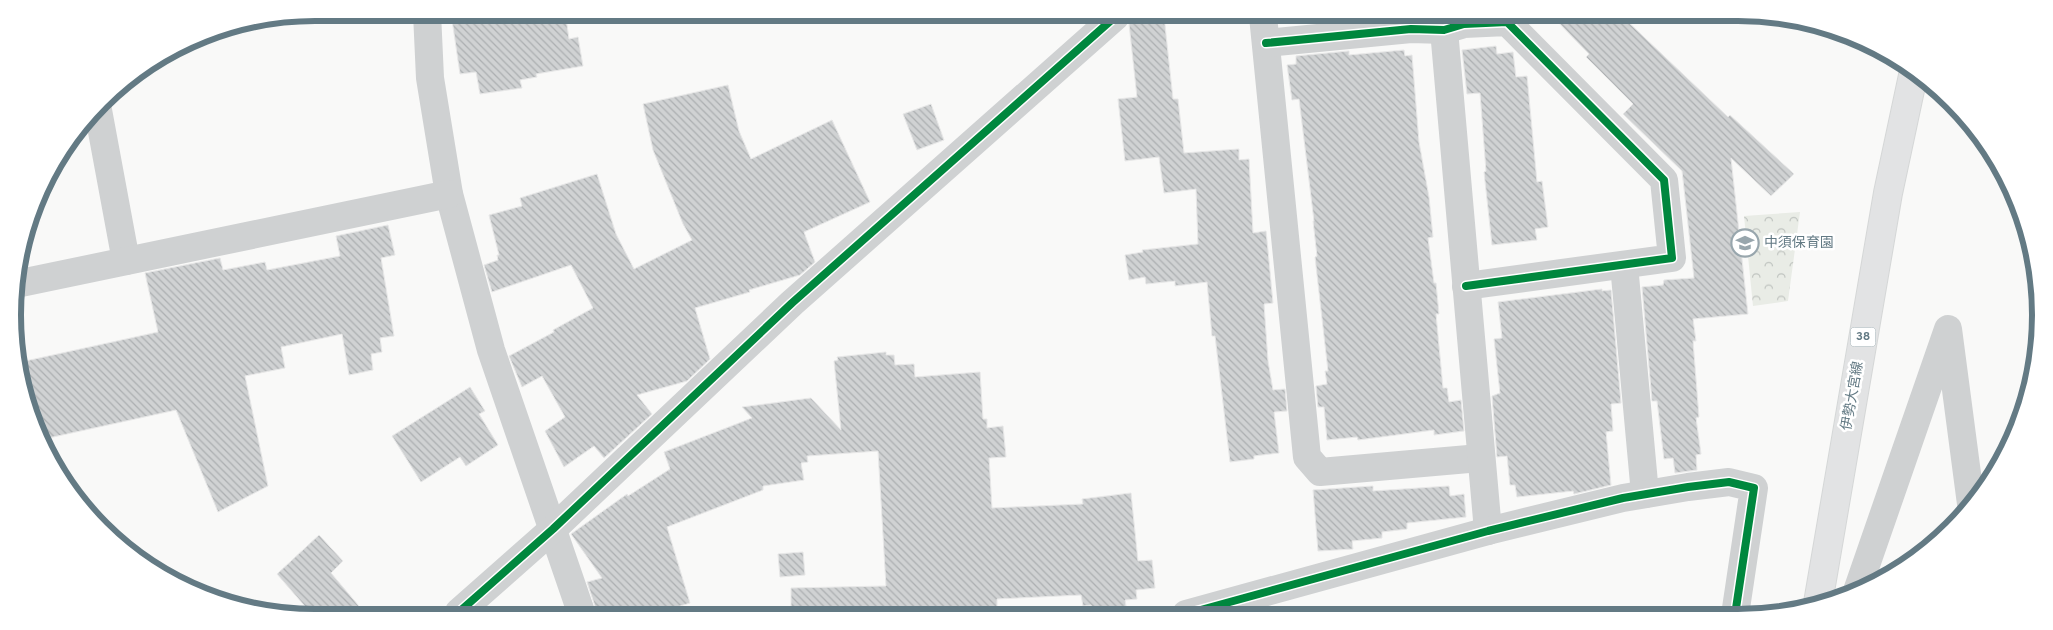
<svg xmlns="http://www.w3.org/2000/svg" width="2053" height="630" viewBox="0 0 2053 630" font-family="Overpass,'Noto Sans JP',sans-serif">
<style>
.forest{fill:url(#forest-crowns)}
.building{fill:url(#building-back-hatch);stroke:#e8e8e8}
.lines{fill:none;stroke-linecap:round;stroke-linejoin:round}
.major-casing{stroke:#d5d7d7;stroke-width:30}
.minor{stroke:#cfd1d2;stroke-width:28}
.major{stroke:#e2e3e4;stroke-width:28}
.cycleway-casing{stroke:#fff;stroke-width:11}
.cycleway{stroke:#00873e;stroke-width:8}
.labels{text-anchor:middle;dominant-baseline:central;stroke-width:5;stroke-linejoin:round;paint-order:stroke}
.shield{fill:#fff;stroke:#92a2a9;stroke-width:1}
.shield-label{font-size:12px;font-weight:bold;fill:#637a84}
.poi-label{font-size:14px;fill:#637a84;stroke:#fff;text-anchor:start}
.street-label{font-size:14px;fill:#637a84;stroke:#fff}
.rim{fill:none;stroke:#637a84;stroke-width:6}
</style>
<defs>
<pattern id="forest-crowns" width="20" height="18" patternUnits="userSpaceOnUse" patternTransform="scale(1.25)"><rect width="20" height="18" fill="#e9ece6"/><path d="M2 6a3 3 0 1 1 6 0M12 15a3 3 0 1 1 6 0" fill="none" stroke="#c0c4c0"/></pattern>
<pattern id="building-back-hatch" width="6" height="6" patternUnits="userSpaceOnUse" patternTransform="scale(1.25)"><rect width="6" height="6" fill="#d0d2d3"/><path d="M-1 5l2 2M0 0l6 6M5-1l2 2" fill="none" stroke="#acafb1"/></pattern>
</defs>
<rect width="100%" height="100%" fill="#f9f9f8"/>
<polygon class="forest" points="1800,212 1788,301 1753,306 1744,216"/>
<g class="building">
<polygon points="451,13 561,13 561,18 566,18 569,39 578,37 583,66 536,74 537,77 520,80 522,88 480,94 476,72 460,74"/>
<polygon points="1131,16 1164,16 1173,99 1178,99 1184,153 1239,149 1239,160 1249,159 1253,233 1266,231 1268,250 1273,303 1264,304 1268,361 1273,390 1285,389 1287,411 1274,412 1279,453 1254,456 1254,459 1230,462 1215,336 1212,336 1207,282 1175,286 1175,281 1146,284 1145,277 1129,280 1125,255 1143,252 1142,250 1198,244 1196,189 1164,193 1159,157 1125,161 1118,99 1137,97 1129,24"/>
<polygon points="1553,17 1624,18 1728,117 1730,115 1794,174 1771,196 1731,158 1748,314 1693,319 1696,341 1693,341 1699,417 1696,418 1701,454 1696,455 1697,470 1675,473 1673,458 1664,459 1657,401 1652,401 1642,287 1663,285 1664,280 1694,278 1682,171 1623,114 1633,104 1586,57 1589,54"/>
<polygon points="1496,46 1497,54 1513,52 1516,77 1527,76 1537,182 1542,181 1548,227 1535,229 1537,240 1492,245 1484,172 1486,171 1480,93 1467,94 1462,50"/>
<polygon points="1404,50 1405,56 1412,55 1419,142 1429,197 1433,237 1428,238 1434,283 1436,283 1439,314 1436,314 1443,388 1447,388 1449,402 1461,400 1464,431 1434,435 1434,430 1358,440 1357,437 1327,440 1324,407 1318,407 1316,386 1327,384 1325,371 1328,371 1315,257 1317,256 1313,221 1314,221 1299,99 1292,100 1287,65 1296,64 1296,56 1349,51 1349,55"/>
<polygon points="728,85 739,131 751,159 832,120 870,202 804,232 815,262 800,275 749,290 750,292 695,308 710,359 687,381 637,395 652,414 604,458 594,446 564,467 545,431 565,417 542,376 522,387 509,356 554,332 553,330 593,308 571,265 492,292 484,265 498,260 497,255 499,255 489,215 522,206 520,198 597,174 616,234 634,269 692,240 683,224 653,150 643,104"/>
<polygon points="931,104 944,140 917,150 903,114"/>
<polygon points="388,225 395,255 381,258 394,336 380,338 382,352 371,354 373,370 349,375 342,334 281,347 285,368 245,376 268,486 218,512 176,410 44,439 23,393 21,362 158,332 145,273 220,258 223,270 265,262 267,270 340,256 336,236"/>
<polygon points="1602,289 1602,291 1611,290 1621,403 1611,404 1613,431 1606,432 1611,485 1574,494 1573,491 1517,497 1515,485 1510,485 1507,456 1497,457 1492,396 1500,393 1494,339 1502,338 1498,302"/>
<polygon points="886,352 886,355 894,355 895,365 914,364 915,377 980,372 983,419 987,419 987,428 1003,426 1006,457 989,458 992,508 1083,504 1082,499 1131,493 1138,561 1152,560 1155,588 1136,590 1137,599 1125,600 1126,606 1092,610 1091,605 1083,606 1081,595 997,599 997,613 791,613 791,588 886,586 878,451 807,456 808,462 801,463 804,480 763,486 763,490 667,527 690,603 660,612 597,612 587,582 602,578 571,534 627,494 628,496 670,469 664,452 752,418 742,407 811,398 841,430 834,361 838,360 837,357"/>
<polygon points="470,387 485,411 479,414 498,445 466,466 460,457 421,482 392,436"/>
<polygon points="1373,486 1373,491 1449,486 1450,496 1464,494 1466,517 1407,523 1407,529 1382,532 1382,538 1352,541 1353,549 1318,551 1313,490"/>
<polygon points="319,535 343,561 331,573 364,612 310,612 277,574"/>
<polygon points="803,552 805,575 780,577 778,554"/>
</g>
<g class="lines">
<g class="major-casing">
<polyline id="major" points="1818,603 1888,193 1914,71"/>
</g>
<g class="minor">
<polyline points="427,13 430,78 449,194 491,350 581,612"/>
<polyline points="1263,16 1307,457 1320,472 1480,458"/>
<polyline points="1444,30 1488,531"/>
<polyline points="1266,43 1411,29 1444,30 1464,24 1507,22 1664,180 1672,258 1466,286"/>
<polyline points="98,110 126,261"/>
<polyline points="1624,265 1645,494"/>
<polyline points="16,284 449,194"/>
<polyline points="1857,591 1948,329 1971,504"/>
<polyline points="459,612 553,529 792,303 1116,16"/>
<polyline points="1186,614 1488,531 1623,498 1688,487 1729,482 1754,488 1735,615"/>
</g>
<use href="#major" class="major"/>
<g class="cycleway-casing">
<g id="cycleway">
<polyline points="1266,43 1411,29 1444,30 1464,24 1507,22 1664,180 1672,258 1466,286"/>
<polyline points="459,612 553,529 792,303 1116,16"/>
<polyline points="1186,614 1488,531 1623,498 1688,487 1729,482 1754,488 1735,615"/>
</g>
</g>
<use href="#cycleway" class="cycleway"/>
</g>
<defs>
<g id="school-ring" transform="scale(1.4375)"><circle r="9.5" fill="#fff" stroke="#98a6ad" stroke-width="1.5"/><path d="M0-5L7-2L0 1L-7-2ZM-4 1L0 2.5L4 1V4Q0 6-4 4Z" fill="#98a6ad"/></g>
</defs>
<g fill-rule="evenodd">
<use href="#school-ring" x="1745" y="243"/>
</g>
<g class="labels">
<rect class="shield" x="1850.5" y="327.5" width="25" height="19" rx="4"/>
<g class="shield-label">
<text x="1863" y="337">38</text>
</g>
<g class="poi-label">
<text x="1764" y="243">中須保育園</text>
</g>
<g class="street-label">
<text transform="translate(1853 396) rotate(-80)">伊勢大宮線</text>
</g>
</g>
<path d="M0 0H2053V630H0ZM315 21H1738A294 294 0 0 1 2032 315V315A294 294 0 0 1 1738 609H315A294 294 0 0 1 21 315V315A294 294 0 0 1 315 21Z" fill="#fff" fill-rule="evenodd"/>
<path class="rim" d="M315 21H1738A294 294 0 0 1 2032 315V315A294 294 0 0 1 1738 609H315A294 294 0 0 1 21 315V315A294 294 0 0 1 315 21Z"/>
</svg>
